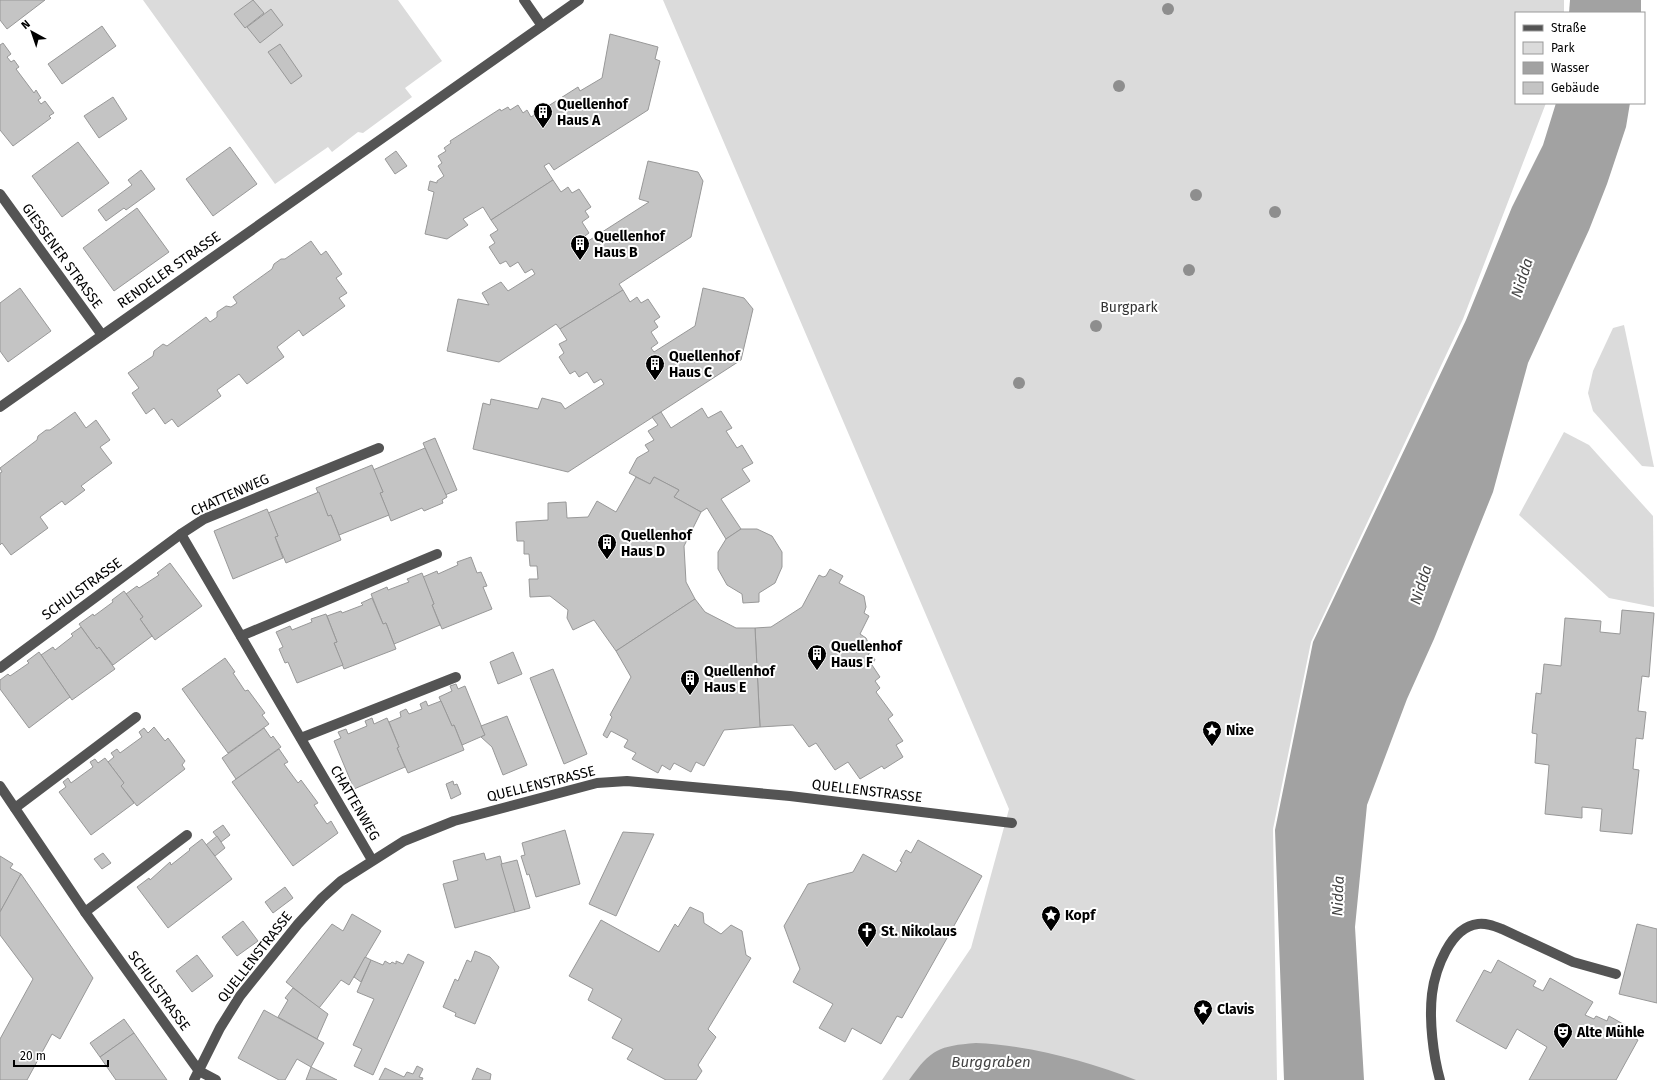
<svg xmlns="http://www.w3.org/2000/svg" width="1657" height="1080" viewBox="0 0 1657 1080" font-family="'Fira Sans',sans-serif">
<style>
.green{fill:#dbdbdb}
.water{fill:#a2a2a2}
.building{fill:#c4c4c4;stroke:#989898}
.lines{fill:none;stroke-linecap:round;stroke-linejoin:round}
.minor{stroke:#545454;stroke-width:10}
.tree{fill:#8e8e8e}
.labels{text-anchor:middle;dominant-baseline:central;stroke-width:4;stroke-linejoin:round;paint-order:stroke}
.poi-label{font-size:14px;font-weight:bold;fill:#000;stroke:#fff;text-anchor:start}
.street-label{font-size:14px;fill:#000;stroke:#fff}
.park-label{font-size:14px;fill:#323232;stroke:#fff}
.water-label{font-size:15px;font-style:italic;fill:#434343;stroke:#fff}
</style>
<rect width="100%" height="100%" fill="#fff"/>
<g class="green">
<polygon points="143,0 398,0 442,61 405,88 412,97 363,133 358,132 332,152 328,147 275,184"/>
<polygon points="663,0 1564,0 1564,13 1516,13 1516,103 1546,103 1463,319 1311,642 1273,829 1277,1080 882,1080 971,948 1009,809"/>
<polygon points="1624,325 1654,467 1642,466 1593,411 1588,393 1593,371 1613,328"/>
<polygon points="1564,432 1589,445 1653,516 1654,607 1609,598 1519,515"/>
</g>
<g class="water">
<polygon points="1570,0 1641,0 1641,13 1569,13"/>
<polygon points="1556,103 1630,103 1626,127 1607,184 1589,230 1528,363 1493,492 1434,639 1407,699 1367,805 1355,927 1364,1080 1284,1080 1275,830 1313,642 1466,320 1512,207 1543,145"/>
<path d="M976 1043C1028 1045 1088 1061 1136 1080H909C931 1049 939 1046 976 1043Z"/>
</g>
<g class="building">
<polygon points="0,0 45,0 7,29 0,20"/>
<polygon points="253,0 264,13 245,28 234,14"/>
<polygon points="271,9 283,25 260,43 247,27"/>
<polygon points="102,26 116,46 62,84 48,64"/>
<polygon points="610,34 658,47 655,59 660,61 648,110 554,170 549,163 544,166 553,180 491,220 483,207 463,219 468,225 447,239 425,234 434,192 428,190 430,181 437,183 437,181 444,176 438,166 442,163 438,156 446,151 444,148 451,143 450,141 500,109 501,111 508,107 510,110 518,105 523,113 527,110 531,117 578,87 580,91 602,78"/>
<polygon points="3,43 11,54 7,57 11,62 14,60 19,67 16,69 34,93 36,90 41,98 38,100 41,104 45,101 54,113 49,116 51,118 13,146 0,130 0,45"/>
<polygon points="280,44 302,76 291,84 268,52"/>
<polygon points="113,97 127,119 99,138 84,116"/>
<polygon points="78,142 109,183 62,217 32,176"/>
<polygon points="230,147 257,184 213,216 186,179"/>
<polygon points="396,151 407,166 395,174 385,159"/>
<polygon points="648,161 698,172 703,181 691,237 619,284 623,290 560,329 556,324 499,362 447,351 458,299 489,305 482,293 501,282 508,291 535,274 532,269 525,273 518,262 510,267 506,261 500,264 489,247 495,243 490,235 498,230 491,220 553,180 561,192 568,187 572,193 579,189 591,207 585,211 589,217 582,222 589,233 582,238 585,243 649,202 639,199"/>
<polygon points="141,170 155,189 126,210 124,208 106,221 98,210 132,185 128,180"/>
<polygon points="137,208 169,252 114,291 83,248"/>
<polygon points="311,241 321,255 326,251 342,274 336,278 347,293 339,298 345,306 303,336 299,330 277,347 284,357 247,384 239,374 217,390 221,396 178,427 172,419 165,424 154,408 146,414 132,393 139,388 128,373 153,356 154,351 163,344 167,346 206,317 210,322 217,317 217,312 226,306 231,307 237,303 233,297 272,269 274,264 281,259 285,259"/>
<polygon points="20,288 51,331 8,362 0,351 0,303"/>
<polygon points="703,288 744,298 753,309 741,360 568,472 473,449 483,403 490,405 491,399 538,409 542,398 561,403 565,409 604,384 601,379 594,383 587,372 579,377 575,371 570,374 559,357 564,353 559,344 567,340 560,329 623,290 630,302 637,297 641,303 648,299 660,317 654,321 658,327 651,332 658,343 651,348 654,352 695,326"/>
<polygon points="702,408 708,418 721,411 732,428 726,431 737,448 742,445 753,463 742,469 750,481 721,499 741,529 726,539 707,508 701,512 674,497 679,490 654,477 650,484 629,473 637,458 649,451 645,445 654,440 648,431 658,425 652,417 661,412 671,428"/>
<polygon points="75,412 86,428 96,420 110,440 100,447 112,463 81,486 85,490 65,505 62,501 40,517 48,528 11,555 2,543 0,545 0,473 2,472 0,468 37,440 38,436 46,430 50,430"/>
<polygon points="435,438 457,490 445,495 423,443"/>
<polygon points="425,448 447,497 442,500 443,503 424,511 422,508 391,521 380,493 383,492 373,470"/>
<polygon points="372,465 383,492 380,493 389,515 339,535 331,515 328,516 316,488"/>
<polygon points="636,477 650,484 654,477 679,490 674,497 701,512 684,546 686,582 695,599 616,651 594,620 573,630 567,618 568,610 550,596 530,597 529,579 538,579 537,566 530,566 529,554 524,554 524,541 517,541 516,522 548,520 548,503 566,502 567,518 588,517 597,501 616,512"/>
<polygon points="319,492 328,516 331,515 341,540 286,563 275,537 278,536 268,513"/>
<polygon points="267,509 278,536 275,537 283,558 233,579 214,531"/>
<polygon points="741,529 757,529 772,536 782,552 782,567 775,583 759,593 759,602 743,603 742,594 727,585 718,569 718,552 726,539"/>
<polygon points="471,557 477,573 481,572 487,586 483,587 492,609 442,629 432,605 434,604 423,577 437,571 438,574 458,565 457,562"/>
<polygon points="170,563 202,606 155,640 140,619 143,617 126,594 137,586 139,588 159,575 157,573"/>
<polygon points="830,569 843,576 839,583 864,596 866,607 864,613 869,616 860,634 866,638 871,649 868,656 875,659 872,665 880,677 875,681 880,688 876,692 893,715 888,719 903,741 896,745 903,757 884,769 882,766 860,779 848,762 835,770 816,743 809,747 793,725 760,727 755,628 771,627 802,607 819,575 823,577 826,576"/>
<polygon points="422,573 434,604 432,605 440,625 394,644 386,623 383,624 371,594 387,587 388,590 409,582 407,579"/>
<polygon points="124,591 143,617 140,619 152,636 113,665 99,647 97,649 79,624 93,614 94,616 113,602 112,600"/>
<polygon points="372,598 383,624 386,623 396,649 344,669 334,643 337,642 327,616 341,611 342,613 363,605 361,603"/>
<polygon points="695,599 705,612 736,628 755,628 760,727 724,730 704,766 696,762 691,772 674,763 670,770 662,765 658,773 632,759 636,753 624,747 628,740 611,731 607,738 603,735 612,717 610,715 631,677 616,651"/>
<polygon points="1622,610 1654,613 1649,677 1642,676 1638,711 1646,712 1643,739 1636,738 1633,769 1639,770 1632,834 1600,831 1602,809 1582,807 1582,818 1545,814 1549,765 1535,763 1537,734 1532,733 1536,693 1541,694 1544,664 1561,666 1565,618 1601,621 1600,632 1620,634"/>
<polygon points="326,614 337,642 334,643 343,665 297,683 288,662 285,663 279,649 283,647 276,632 290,626 292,630 312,622 311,619"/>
<polygon points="81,627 97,649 99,647 115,669 72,700 41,655 53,647 55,650 73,636 71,634"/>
<polygon points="39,652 70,697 29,728 0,689 0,680 8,674 10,676 29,663 27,661"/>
<polygon points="513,652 522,674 498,684 490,662"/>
<polygon points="225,658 235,672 233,673 245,691 248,690 265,713 262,715 269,724 228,753 182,689"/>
<polygon points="553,669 587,754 564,764 530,678"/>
<polygon points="456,684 458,689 465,686 485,735 462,745 454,725 452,726 439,697 452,691 450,686"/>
<polygon points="426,701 428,706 441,701 452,726 454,725 464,750 408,773 397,748 399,747 389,722 401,717 400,712 406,709 409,714 422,709 420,704"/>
<polygon points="507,716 527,765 503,775 492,747 481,737 485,735 481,726"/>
<polygon points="372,718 374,724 387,718 399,747 397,748 405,767 354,789 334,741 341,738 338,732 346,729 348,734 367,726 365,721"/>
<polygon points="154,727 165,741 168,738 185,761 182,765 185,769 137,806 121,786 124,783 108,762 114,757 111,753 117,749 120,753 142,737 139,732 144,728 148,733"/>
<polygon points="264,728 271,738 273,736 281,747 236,779 222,758"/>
<polygon points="279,749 288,762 284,764 298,783 301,780 318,803 314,805 327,824 331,821 338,833 293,866 232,782"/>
<polygon points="105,758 124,783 121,786 134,803 91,835 59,792 66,787 63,782 68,778 71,783 93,767 90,762 95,759 98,763"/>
<polygon points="453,781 454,785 457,784 461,794 451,799 446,784"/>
<polygon points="223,825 230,835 221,842 213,832"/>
<polygon points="565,830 580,884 536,897 529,874 527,875 521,856 525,855 522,843"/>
<polygon points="623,832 654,834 616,916 589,904"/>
<polygon points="217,836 225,848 215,856 206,845"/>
<polygon points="202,839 232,879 168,928 137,887 149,878 150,880 170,862 171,865 190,850 189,849"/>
<polygon points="918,840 982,876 902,1018 897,1016 881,1044 852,1028 845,1042 819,1028 833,1004 793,982 800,969 784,926 808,884 853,872 863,854 896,872 902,862 900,861 906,850 911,853"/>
<polygon points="103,853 111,863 102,869 94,859"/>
<polygon points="484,853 486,860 500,856 515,912 455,928 443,884 458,880 453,861"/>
<polygon points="0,856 13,864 10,868 21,874 0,912"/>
<polygon points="517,860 530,908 515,912 501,864"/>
<polygon points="21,874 93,978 60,1039 52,1034 27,1080 0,1080 0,1039 33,979 0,935 0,912"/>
<polygon points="285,887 293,898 273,913 265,902"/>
<polygon points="690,907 703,913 704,923 721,934 731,925 742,931 746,955 751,958 708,1029 716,1037 698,1065 702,1071 696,1080 666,1080 627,1059 633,1049 612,1038 622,1019 588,1000 593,989 569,976 601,920 659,952 675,924 678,927"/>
<polygon points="352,914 381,931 349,985 341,980 319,1008 286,982 332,924 343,931"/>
<polygon points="243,921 258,941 237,956 222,937"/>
<polygon points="1637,924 1657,929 1657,1003 1619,994"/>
<polygon points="475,951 490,957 499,967 475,1024 455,1016 456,1013 443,1007 455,979 458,981 467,960 471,962"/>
<polygon points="408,954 424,962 373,1075 354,1066 362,1049 353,1045 374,999 357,992 371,960 383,965 385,961 390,964 392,962 396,964 396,961 403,964"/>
<polygon points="197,955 213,976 192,992 176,971"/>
<polygon points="365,957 371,960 361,982 354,977"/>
<polygon points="1498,960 1536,981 1533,986 1543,991 1550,978 1593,1002 1585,1015 1594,1019 1596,1016 1607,1021 1609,1016 1632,1029 1629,1035 1638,1040 1616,1080 1529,1080 1547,1047 1517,1029 1506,1049 1456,1021 1484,970 1491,973"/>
<polygon points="293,988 328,1014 317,1039 278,1017 288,1000 285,998"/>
<polygon points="264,1010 324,1043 311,1067 297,1059 285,1080 279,1080 238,1058"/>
<polygon points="124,1019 134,1033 100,1057 90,1043"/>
<polygon points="134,1033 167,1080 116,1080 100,1057"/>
<polygon points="417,1066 423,1069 419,1077 423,1078 422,1080 379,1080 385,1068 404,1077 407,1072 413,1074"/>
<polygon points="311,1067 337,1080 306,1080"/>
<polygon points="477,1068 491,1074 490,1080 472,1080"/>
</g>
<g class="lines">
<g class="minor">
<polyline points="524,0 542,26"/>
<polyline points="0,194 102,335"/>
<polyline points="0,407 579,0"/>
<polyline points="181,534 372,860"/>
<polyline points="241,636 437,554"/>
<polyline points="0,668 181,534 204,519 379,448"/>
<polyline points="301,738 456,677"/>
<polyline points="0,786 85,912 199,1071 216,1080"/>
<polyline points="15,808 136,717"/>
<polyline points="85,912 187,835"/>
<polyline points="194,1080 220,1028 240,996 298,924 322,898 341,881 404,841 454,821 597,783 627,781 790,796 1012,823"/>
<path d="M1440 1080C1433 1055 1429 1020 1432 994 1435 970 1450 927 1478 924 1487 923 1494 926 1502 929L1573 962 1616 974"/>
</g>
</g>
<g class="tree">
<circle cx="1168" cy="9" r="6"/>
<circle cx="1119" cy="86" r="6"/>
<circle cx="1196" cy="195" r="6"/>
<circle cx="1275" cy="212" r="6"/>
<circle cx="1189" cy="270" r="6"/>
<circle cx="1096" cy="326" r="6"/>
<circle cx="1019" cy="383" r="6"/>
</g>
<defs>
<g id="building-pin" transform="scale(1)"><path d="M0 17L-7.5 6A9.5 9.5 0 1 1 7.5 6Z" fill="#000" stroke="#fff"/><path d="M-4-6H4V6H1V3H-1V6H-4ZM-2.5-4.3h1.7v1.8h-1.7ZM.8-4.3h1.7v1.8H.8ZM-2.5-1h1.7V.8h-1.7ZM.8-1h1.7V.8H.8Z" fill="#fff"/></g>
<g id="sight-pin" transform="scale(1)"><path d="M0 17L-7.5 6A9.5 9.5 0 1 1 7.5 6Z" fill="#000" stroke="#fff"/><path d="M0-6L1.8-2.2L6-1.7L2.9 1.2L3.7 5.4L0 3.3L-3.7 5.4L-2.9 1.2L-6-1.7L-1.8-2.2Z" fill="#fff"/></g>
<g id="church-pin" transform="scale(1)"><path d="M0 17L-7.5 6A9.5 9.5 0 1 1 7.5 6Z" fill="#000" stroke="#fff"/><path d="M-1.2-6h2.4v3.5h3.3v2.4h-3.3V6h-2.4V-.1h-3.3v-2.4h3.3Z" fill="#fff"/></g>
<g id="theatre-pin" transform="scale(1)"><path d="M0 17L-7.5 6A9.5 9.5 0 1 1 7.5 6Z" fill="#000" stroke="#fff"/><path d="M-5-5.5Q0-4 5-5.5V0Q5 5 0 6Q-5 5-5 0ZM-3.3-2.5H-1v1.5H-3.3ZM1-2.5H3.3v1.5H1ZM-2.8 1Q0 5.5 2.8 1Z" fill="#fff"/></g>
</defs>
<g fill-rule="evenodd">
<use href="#building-pin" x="543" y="112"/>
<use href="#building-pin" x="580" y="244"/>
<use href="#building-pin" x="655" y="364"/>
<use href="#building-pin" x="607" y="543"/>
<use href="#building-pin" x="817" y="654"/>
<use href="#building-pin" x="690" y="679"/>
<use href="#sight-pin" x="1212" y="730"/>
<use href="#sight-pin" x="1051" y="915"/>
<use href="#church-pin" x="867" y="931"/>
<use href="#sight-pin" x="1203" y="1009"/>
<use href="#theatre-pin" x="1563" y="1032"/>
</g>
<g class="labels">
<g class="poi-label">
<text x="557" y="104">Quellenhof<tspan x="557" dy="16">Haus A</tspan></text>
<text x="594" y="236">Quellenhof<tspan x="594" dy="16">Haus B</tspan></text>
<text x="669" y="356">Quellenhof<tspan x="669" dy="16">Haus C</tspan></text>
<text x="621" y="535">Quellenhof<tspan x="621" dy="16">Haus D</tspan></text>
<text x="831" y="646">Quellenhof<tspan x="831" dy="16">Haus F</tspan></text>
<text x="704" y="671">Quellenhof<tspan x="704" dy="16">Haus E</tspan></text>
<text x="1226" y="730">Nixe</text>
<text x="1065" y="915">Kopf</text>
<text x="881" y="931">St. Nikolaus</text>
<text x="1217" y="1009">Clavis</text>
<text x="1577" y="1032">Alte Mühle</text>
</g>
<g class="street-label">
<text transform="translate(62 256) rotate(54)">GIESSENER STRASSE</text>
<text transform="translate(169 270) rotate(-35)">RENDELER STRASSE</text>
<text transform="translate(230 495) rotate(-24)">CHATTENWEG</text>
<text transform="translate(82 589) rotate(-36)">SCHULSTRASSE</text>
<text transform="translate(541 784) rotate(-14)">QUELLENSTRASSE</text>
<text transform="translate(867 791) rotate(7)">QUELLENSTRASSE</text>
<text transform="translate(355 803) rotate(60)">CHATTENWEG</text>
<text transform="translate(255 957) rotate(-52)">QUELLENSTRASSE</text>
<text transform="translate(159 991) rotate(54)">SCHULSTRASSE</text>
</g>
<g class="park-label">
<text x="1129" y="307">Burgpark</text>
</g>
<g class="water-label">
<text transform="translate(1522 278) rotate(-72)">Nidda</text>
<text transform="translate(1421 585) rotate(-72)">Nidda</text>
<text transform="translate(1338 896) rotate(-88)">Nidda</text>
<text x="991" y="1062">Burggraben</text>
</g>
</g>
<rect x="1515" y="12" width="130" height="92" fill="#ffffff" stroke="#999999"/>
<rect x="1523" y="25" width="20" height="6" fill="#545454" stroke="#999999"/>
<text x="1551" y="32" font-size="12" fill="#000000">Straße</text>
<rect x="1523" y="42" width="20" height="12" fill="#dbdbdb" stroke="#999999"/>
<text x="1551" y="52" font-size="12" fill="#000000">Park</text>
<rect x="1523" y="62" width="20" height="12" fill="#a2a2a2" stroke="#999999"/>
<text x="1551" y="72" font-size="12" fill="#000000">Wasser</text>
<rect x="1523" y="82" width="20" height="12" fill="#c4c4c4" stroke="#999999"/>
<text x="1551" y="92" font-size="12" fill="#000000">Gebäude</text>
<g transform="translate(32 32) rotate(320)" stroke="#ffffff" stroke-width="3" paint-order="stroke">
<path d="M0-3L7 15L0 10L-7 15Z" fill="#000000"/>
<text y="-6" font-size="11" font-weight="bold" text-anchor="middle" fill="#000000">N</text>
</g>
<path d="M14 1060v6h94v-6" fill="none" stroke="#000000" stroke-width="2"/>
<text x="20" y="1060" font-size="12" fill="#000000" stroke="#ffffff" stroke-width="3" paint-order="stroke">20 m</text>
</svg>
